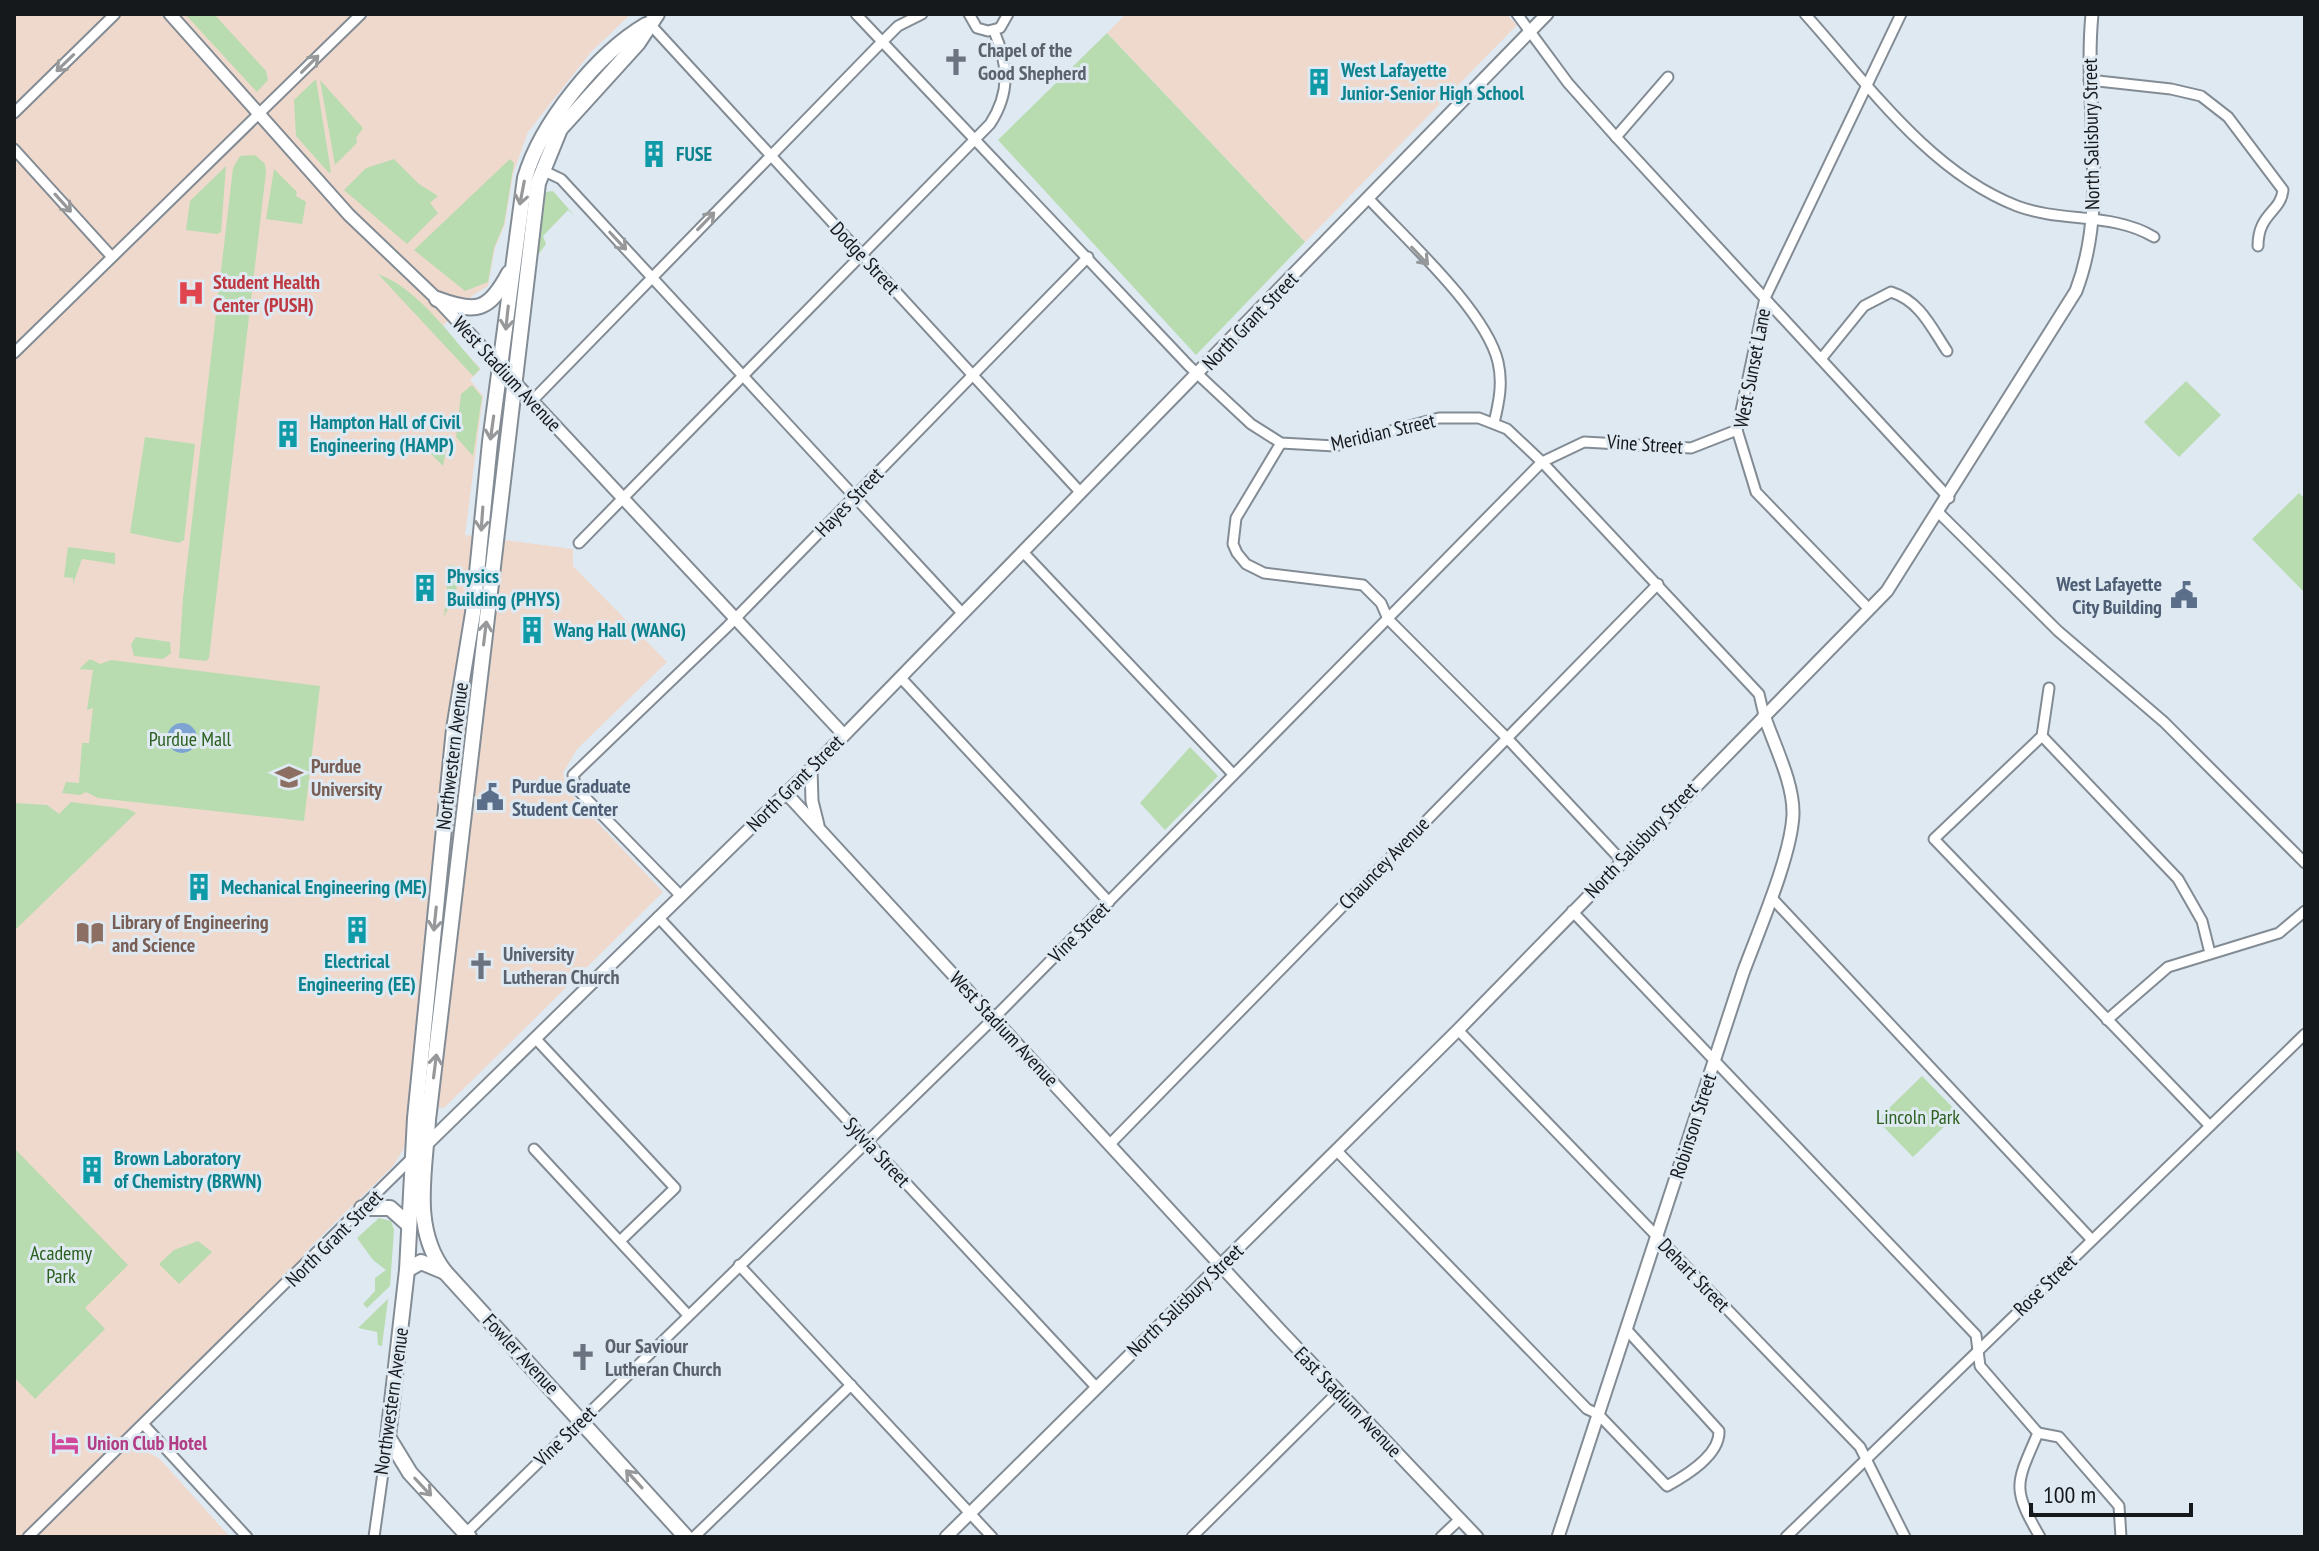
<svg xmlns="http://www.w3.org/2000/svg" width="2319" height="1551" viewBox="0 0 2319 1551" font-family="'PT Sans Narrow',sans-serif">
<style>
.education{fill:#efd9cd}
.green{fill:#b8dcaf}
.water{fill:#7da4d3}
.lines{fill:none;stroke-linecap:round;stroke-linejoin:round}
.minor-casing{stroke:#838c94;stroke-width:13}
.tertiary-casing{stroke:#838c94;stroke-width:15}
.primary-casing{stroke:#838c94;stroke-width:18}
.minor{stroke:#fff;stroke-width:9}
.tertiary{stroke:#fff;stroke-width:11}
.primary{stroke:#fff;stroke-width:14}
.oneway{stroke:#969899}
.labels{text-anchor:middle;dominant-baseline:central;stroke-width:6;stroke-linejoin:round;paint-order:stroke}
.worship-label{font-size:20px;font-weight:bold;fill:#5b616d;stroke:#dfe9f2;text-anchor:start}
.culture-label{font-size:20px;font-weight:bold;fill:#0d838f;stroke:#dfe9f2;text-anchor:start}
.street-label{font-size:20px;fill:#16191c;stroke:#dfe9f2}
.health-label{font-size:20px;font-weight:bold;fill:#be3a42;stroke:#dfe9f2;text-anchor:start}
.service-label{font-size:20px;font-weight:bold;fill:#4e5e75;stroke:#dfe9f2;text-anchor:end}
.park-label{font-size:20px;fill:#2c601f;stroke:#dfe9f2}
.education-label{font-size:20px;font-weight:bold;fill:#785e54;stroke:#dfe9f2;text-anchor:start}
.hotel-label{font-size:20px;font-weight:bold;fill:#b23c85;stroke:#dfe9f2;text-anchor:start}
</style>
<rect width="100%" height="100%" fill="#dfe9f2"/>
<g class="education">
<polygon points="14,14 631,14 591,52 528,132 513,174 505,224 495,248 488,286 472,296 442,327 481,369 470,380 483,396 465,535 573,549 573,566 667,662 577,749 563,773 567,790 663,892 444,1108 410,1103 404,1148 393,1166 312,1245 280,1283 127,1432 143,1450 159,1458 230,1537 14,1537"/>
<polygon points="1126,14 1506,14 1517,25 1305,242 1107,33"/>
</g>
<g class="green">
<polygon points="185,14 214,14 266,71 268,80 257,92"/>
<polygon points="1107,33 1305,242 1196,355 998,140"/>
<polygon points="316,79 331,172 329,173 296,136 294,100"/>
<polygon points="320,80 363,128 356,138 357,143 335,165"/>
<polygon points="255,155 265,164 266,172 209,658 206,661 179,658 183,598 233,168 240,156"/>
<polygon points="394,159 419,184 438,196 430,203 438,213 407,244 344,190 366,168"/>
<polygon points="510,159 514,163 504,224 494,248 488,282 465,291 414,250"/>
<polygon points="226,166 221,232 217,234 186,230 190,201"/>
<polygon points="274,169 297,192 296,196 306,202 302,224 266,219"/>
<polygon points="553,191 574,215 568,210 543,236 546,244 538,255 546,192"/>
<path d="M378 274C419 289 451 337 480 369L473 376Z"/>
<polygon points="2186,381 2221,415 2179,457 2144,422"/>
<polygon points="472,385 482,397 473,456 456,437 461,394"/>
<polygon points="434,436 439,436 447,444 443,466 418,441"/>
<polygon points="145,437 195,444 184,540 179,543 130,533"/>
<polygon points="2299,493 2305,499 2305,593 2252,539"/>
<polygon points="68,547 115,553 115,564 82,559 73,584 73,578 64,577"/>
<polygon points="449,565 459,567 456,592 444,617"/>
<polygon points="136,637 170,642 171,653 163,659 134,656 131,644"/>
<polygon points="90,659 100,664 111,660 320,686 304,821 98,798 86,792 80,795 62,793 66,782 79,783 82,743 89,743 93,708 87,710 93,670 79,669"/>
<polygon points="1190,747 1218,776 1165,830 1140,803"/>
<polygon points="71,802 128,809 136,813 14,931 15,803 47,805 59,814"/>
<polygon points="1922,1076 1958,1113 1913,1157 1877,1120"/>
<polygon points="16,1150 128,1265 85,1308 105,1329 35,1399 14,1377"/>
<polygon points="379,1218 391,1221 394,1230 390,1286 367,1308 363,1304 375,1291 375,1278 386,1270 373,1260 357,1238"/>
<polygon points="198,1241 212,1252 179,1284 159,1264 174,1250"/>
<polygon points="388,1299 382,1346 378,1345 377,1332 358,1328"/>
</g>
<circle class="water" cx="182" cy="738" r="15"/>
<g class="lines">
<g class="minor-casing">
<g id="minor">
<polyline points="856,14 1189,366 1251,424 1281,443 1335,446 1439,418 1479,418 1507,429 1542,462 1759,694 1764,715"/>
<polyline points="969,14 977,28 988,31 1000,28 1008,14"/>
<polyline points="1517,14 1568,83 1616,137 1949,498"/>
<path d="M1805 14C1867 83 1929 172 2017 206 2062 223 2112 212 2154 237"/>
<polyline points="649,23 1081,493"/>
<path d="M2089 80 2171 89 2201 96 2228 117 2283 190C2281 212 2258 213 2258 246"/>
<polyline points="14,113 115,14"/>
<polyline points="1616,137 1668,77"/>
<polyline points="14,149 112,257"/>
<polyline points="542,170 561,179 963,614"/>
<path d="M1368 198C1405 238 1486 311 1498 362 1503 383 1499 402 1494 423"/>
<polyline points="14,353 361,14"/>
<path d="M1821 359 1864 306 1891 292C1920 301 1931 327 1947 351"/>
<polyline points="532,401 875,49 898,26 922,14"/>
<polyline points="1281,443 1236,518 1233,544 1237,553 1246,564 1264,573 1363,585 1381,603 1388,619 1506,737 1621,860"/>
<polyline points="1939,513 2058,631 2164,722 2305,863"/>
<path d="M579 543 990 124C1011 92 1008 64 994 31"/>
<polyline points="1023,552 1232,773"/>
<polyline points="1869,609 1756,492 1737,430 1765,298 1901,14"/>
<polyline points="901,678 1109,902"/>
<polyline points="2049,688 2042,736 1934,839 2209,1125"/>
<polyline points="2042,736 2178,879 2202,921 2210,953"/>
<polyline points="681,896 576,788 573,775 727,627 1088,257"/>
<polyline points="1771,897 2092,1240"/>
<polyline points="1572,911 1976,1335 1980,1366 2038,1433"/>
<polyline points="658,917 1096,1387"/>
<polyline points="2107,1020 2168,967 2279,933 2305,911"/>
<polyline points="1458,1030 1860,1447 1905,1537"/>
<polyline points="535,1038 675,1188 620,1241"/>
<polyline points="1111,1143 1658,584"/>
<polyline points="534,1149 688,1315"/>
<path d="M1336 1150 1587 1409 1598 1414 1667 1486C1687 1475 1720 1455 1719 1431L1626 1329"/>
<polyline points="739,1265 992,1537"/>
<polyline points="144,1425 247,1537"/>
<polyline points="28,1537 412,1158"/>
<polyline points="374,1537 388,1437"/>
<polyline points="462,1537 993,1019 1542,462 1584,442 1691,448 1737,430"/>
<polyline points="694,1537 851,1385"/>
<polyline points="1192,1537 1339,1391"/>
<polyline points="1441,1537 1460,1519"/>
<polyline points="1786,1537 2305,1034"/>
<path d="M2040 1537C2011 1487 2016 1484 2038 1433L2059 1437 2119 1506 2121 1537"/>
</g>
</g>
<g class="tertiary-casing">
<g id="tertiary">
<polyline points="170,14 349,215 437,299 844,735"/>
<polyline points="811,769 812,801 818,825"/>
<polyline points="786,793 1280,1330 1477,1537"/>
<polyline points="424,1147 819,761 1547,14"/>
<path d="M946 1537 1458 1030 1887 591 2076 291C2110 202 2083 107 2092 14"/>
<path d="M1558 1537 1743 973C1758 932 1791 857 1793 815 1794 783 1774 745 1764 715"/>
</g>
</g>
<g class="primary-casing">
<g id="primary">
<path d="M657 14 638 43 560 129 538 183 428 1120C425 1171 411 1229 445 1272L686 1537"/>
<path d="M437 299C477 314 489 311 509 273"/>
<polyline points="362,1208 390,1208 409,1225"/>
<polyline points="407,1270 421,1262 445,1272"/>
<path d="M469 1537 410 1473 388 1437 407 1270 415 1118 454 729 473 613 490 442 525 178C541 123 597 54 646 25"/>
</g>
</g>
<use href="#minor" class="minor"/>
<use href="#tertiary" class="tertiary"/>
<use href="#primary" class="primary"/>
</g>
<defs><path id="oneway-shaft" d="M-6 0H5M1.5-3L5.5 0L1.5 3" fill="none" stroke-width="1.6" stroke-linecap="round" stroke-linejoin="round" transform="scale(2)"/></defs>
<g class="oneway">
<use href="#oneway-shaft" transform="translate(65 63) rotate(136)"/>
<use href="#oneway-shaft" transform="translate(310 64) rotate(-45)"/>
<use href="#oneway-shaft" transform="translate(522 193) rotate(101)"/>
<use href="#oneway-shaft" transform="translate(63 203) rotate(48)"/>
<use href="#oneway-shaft" transform="translate(706 221) rotate(-46)"/>
<use href="#oneway-shaft" transform="translate(618 241) rotate(47)"/>
<use href="#oneway-shaft" transform="translate(1420 256) rotate(47)"/>
<use href="#oneway-shaft" transform="translate(507 318) rotate(96)"/>
<use href="#oneway-shaft" transform="translate(492 428) rotate(98)"/>
<use href="#oneway-shaft" transform="translate(482 519) rotate(94)"/>
<use href="#oneway-shaft" transform="translate(485 633) rotate(-83)"/>
<use href="#oneway-shaft" transform="translate(435 919) rotate(96)"/>
<use href="#oneway-shaft" transform="translate(435 1066) rotate(-83)"/>
<use href="#oneway-shaft" transform="translate(634 1479) rotate(-132)"/>
<use href="#oneway-shaft" transform="translate(423 1487) rotate(47)"/>
</g>
<defs>
<g id="church-bare" transform="scale(2.16)"><path d="M-1.2-6h2.4v3.5h3.3v2.4h-3.3V6h-2.4V-.1h-3.3v-2.4h3.3Z" fill="#6b7280" stroke="#dfe9f2" stroke-width="2.5" paint-order="stroke"/></g>
<g id="building-bare" transform="scale(2.16)"><path d="M-4-6H4V6H1V3H-1V6H-4ZM-2.5-4.3h1.7v1.8h-1.7ZM.8-4.3h1.7v1.8H.8ZM-2.5-1h1.7V.8h-1.7ZM.8-1h1.7V.8H.8Z" fill="#0f9aa8" stroke="#dfe9f2" stroke-width="2.5" paint-order="stroke"/></g>
<g id="hospital-bare" transform="scale(2.16)"><path d="M-5-5h3v3.5h4V-5h3V5h-3V1.5h-4V5h-3Z" fill="#e0444e" stroke="#dfe9f2" stroke-width="2.5" paint-order="stroke"/></g>
<g id="civic-bare" transform="scale(2.16)"><path d="M-.6-6.5H3V-4.5H.6V-3L4-1V1h2V6H-6V1h2V-1L-.6-3ZM-1.2 2.5V6h2.4V2.5Z" fill="#5c6f8a" stroke="#dfe9f2" stroke-width="2.5" paint-order="stroke"/></g>
<g id="university-bare" transform="scale(2.16)"><path d="M0-5L7-2L0 1L-7-2ZM-4 1L0 2.5L4 1V4Q0 6-4 4Z" fill="#8d6e63" stroke="#dfe9f2" stroke-width="2.5" paint-order="stroke"/></g>
<g id="library-bare" transform="scale(2.16)"><path d="M-6-4Q-3-5.5-.7-3.5V5Q-3 3-6 4ZM6-4Q3-5.5 .7-3.5V5Q3 3 6 4Z" fill="#8d6e63" stroke="#dfe9f2" stroke-width="2.5" paint-order="stroke"/></g>
<g id="hotel-bare" transform="scale(2.16)"><path d="M-6-4.5h1.5V1H6V5H4.5V3h-9V5H-6ZM-4 0a1.8 1.8 0 1 1 3.6 0ZM.5 0V-2.5h3Q6-2.5 6 0Z" fill="#d1479c" stroke="#dfe9f2" stroke-width="2.5" paint-order="stroke"/></g>
</defs>
<g fill-rule="evenodd">
<use href="#church-bare" x="956" y="62"/>
<use href="#building-bare" x="1319" y="82"/>
<use href="#building-bare" x="654" y="154"/>
<use href="#hospital-bare" x="191" y="293"/>
<use href="#building-bare" x="288" y="434"/>
<use href="#building-bare" x="425" y="588"/>
<use href="#civic-bare" x="2184" y="595"/>
<use href="#building-bare" x="532" y="630"/>
<use href="#university-bare" x="289" y="777"/>
<use href="#civic-bare" x="490" y="797"/>
<use href="#building-bare" x="199" y="887"/>
<use href="#building-bare" x="357" y="930"/>
<use href="#library-bare" x="90" y="933"/>
<use href="#church-bare" x="481" y="966"/>
<use href="#building-bare" x="92" y="1170"/>
<use href="#church-bare" x="583" y="1357"/>
<use href="#hotel-bare" x="65" y="1443"/>
</g>
<g class="labels">
<g class="worship-label">
<text x="978" y="50">Chapel of the<tspan x="978" dy="23">Good Shepherd</tspan></text>
<text x="503" y="954">University<tspan x="503" dy="23">Lutheran Church</tspan></text>
<text x="605" y="1346">Our Saviour<tspan x="605" dy="23">Lutheran Church</tspan></text>
</g>
<g class="culture-label">
<text x="1341" y="70">West Lafayette<tspan x="1341" dy="23">Junior-Senior High School</tspan></text>
<text x="676" y="154">FUSE</text>
<text x="310" y="422">Hampton Hall of Civil<tspan x="310" dy="23">Engineering (HAMP)</tspan></text>
<text x="447" y="576">Physics<tspan x="447" dy="23">Building (PHYS)</tspan></text>
<text x="554" y="630">Wang Hall (WANG)</text>
<text x="221" y="887">Mechanical Engineering (ME)</text>
<text x="357" y="961" text-anchor="middle">Electrical<tspan x="357" dy="23">Engineering (EE)</tspan></text>
<text x="114" y="1158">Brown Laboratory<tspan x="114" dy="23">of Chemistry (BRWN)</tspan></text>
</g>
<g class="street-label">
<text transform="translate(2091 134) rotate(-91)">North Salisbury Street</text>
<text transform="translate(865 258) rotate(47)">Dodge Street</text>
<text transform="translate(1250 321) rotate(-46)">North Grant Street</text>
<text transform="translate(1752 368) rotate(-79)">West Sunset Lane</text>
<text transform="translate(507 374) rotate(47)">West Stadium Avenue</text>
<text transform="translate(1383 432) rotate(-13)">Meridian Street</text>
<text transform="translate(1645 444) rotate(4)">Vine Street</text>
<text transform="translate(849 502) rotate(-46)">Hayes Street</text>
<text transform="translate(452 756) rotate(-83)">Northwestern Avenue</text>
<text transform="translate(795 783) rotate(-45)">North Grant Street</text>
<text transform="translate(1641 840) rotate(-46)">North Salisbury Street</text>
<text transform="translate(1384 863) rotate(-46)">Chauncey Avenue</text>
<text transform="translate(1079 932) rotate(-45)">Vine Street</text>
<text transform="translate(1004 1029) rotate(47)">West Stadium Avenue</text>
<text transform="translate(1693 1126) rotate(-72)">Robinson Street</text>
<text transform="translate(877 1152) rotate(47)">Sylvia Street</text>
<text transform="translate(334 1238) rotate(-45)">North Grant Street</text>
<text transform="translate(1694 1275) rotate(46)">Dehart Street</text>
<text transform="translate(2045 1285) rotate(-44)">Rose Street</text>
<text transform="translate(1185 1300) rotate(-44)">North Salisbury Street</text>
<text transform="translate(521 1354) rotate(47)">Fowler Avenue</text>
<text transform="translate(391 1401) rotate(-82)">Northwestern Avenue</text>
<text transform="translate(1348 1402) rotate(46)">East Stadium Avenue</text>
<text transform="translate(565 1436) rotate(-44)">Vine Street</text>
</g>
<g class="health-label">
<text x="213" y="282">Student Health<tspan x="213" dy="23">Center (PUSH)</tspan></text>
</g>
<g class="service-label">
<text x="2162" y="584">West Lafayette<tspan x="2162" dy="23">City Building</tspan></text>
<text x="512" y="786" text-anchor="start">Purdue Graduate<tspan x="512" dy="23">Student Center</tspan></text>
</g>
<g class="park-label">
<text x="190" y="739">Purdue Mall</text>
<text x="1918" y="1117">Lincoln Park</text>
<text x="61" y="1253">Academy<tspan x="61" dy="23">Park</tspan></text>
</g>
<g class="education-label">
<text x="311" y="766">Purdue<tspan x="311" dy="23">University</tspan></text>
<text x="112" y="922">Library of Engineering<tspan x="112" dy="23">and Science</tspan></text>
</g>
<g class="hotel-label">
<text x="87" y="1443">Union Club Hotel</text>
</g>
</g>
<rect width="2319" height="1551" fill="none" stroke="#16191c" stroke-width="32"/>
<path d="M2031 1503v12h160v-12" fill="none" stroke="#16191c" stroke-width="4"/>
<text x="2043" y="1503" font-size="24" fill="#16191c" stroke="#dfe9f2" stroke-width="6" paint-order="stroke">100 m</text>
</svg>
